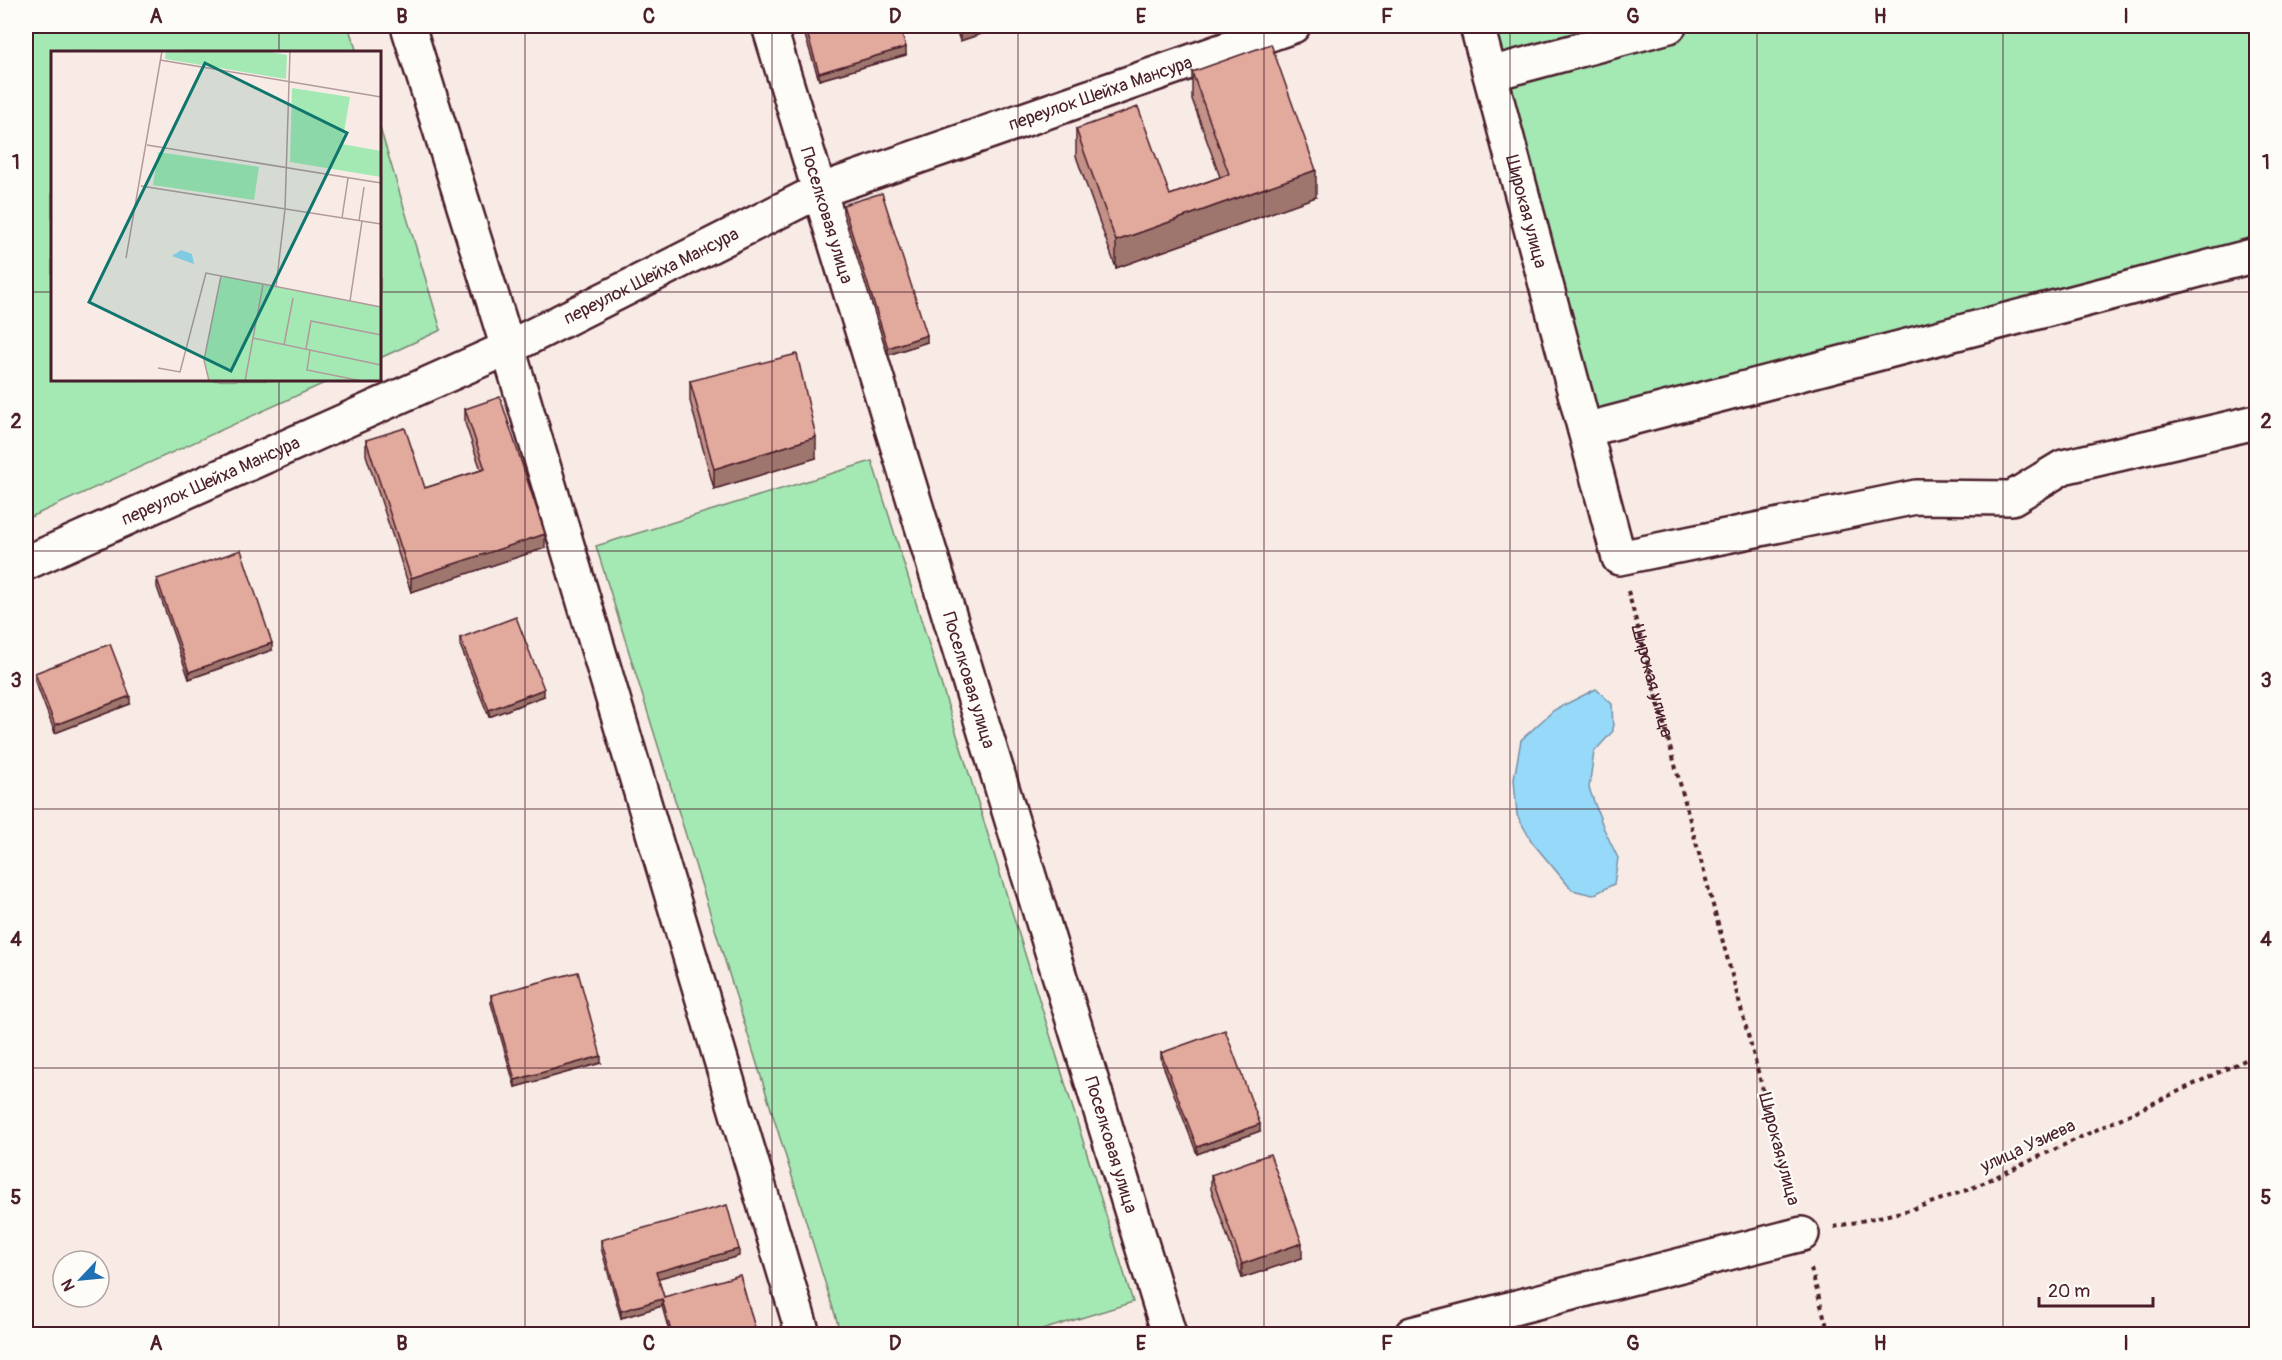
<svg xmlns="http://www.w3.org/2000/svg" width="2282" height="1360" viewBox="0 0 2282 1360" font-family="Pangolin,sans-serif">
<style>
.green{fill:#a4e9b4;stroke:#778470;stroke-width:1.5}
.water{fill:#96d9f8;stroke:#788fa6;stroke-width:1.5}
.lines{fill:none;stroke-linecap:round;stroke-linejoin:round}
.minor-casing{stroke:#4a1f2b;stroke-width:38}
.path{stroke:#4a1f2b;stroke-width:4;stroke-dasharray:4.5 4.5;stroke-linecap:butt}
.minor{stroke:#fdfcf7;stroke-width:33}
.wall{fill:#c29187;stroke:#4a1f2b;stroke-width:1.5}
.shaded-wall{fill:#9e766e;stroke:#4a1f2b;stroke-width:1.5}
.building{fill:#e2a99d;stroke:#4a1f2b;stroke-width:1.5}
.grid{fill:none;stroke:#4a1f2b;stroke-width:1.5;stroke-opacity:0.55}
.labels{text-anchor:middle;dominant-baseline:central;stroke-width:4.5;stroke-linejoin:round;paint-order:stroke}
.street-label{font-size:18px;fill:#4a1f2b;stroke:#fdfcf7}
.inset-road{fill:none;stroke:#b2999b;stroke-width:1.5}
.view{fill:#0f766e;fill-opacity:0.15;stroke:#0f766e;stroke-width:3}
.inset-edge{fill:none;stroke:#4a1f2b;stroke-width:3}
.neatline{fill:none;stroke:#4a1f2b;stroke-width:2}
.grid-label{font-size:20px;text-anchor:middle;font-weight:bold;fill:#4a1f2b}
</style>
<rect width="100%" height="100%" fill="#f8ebe5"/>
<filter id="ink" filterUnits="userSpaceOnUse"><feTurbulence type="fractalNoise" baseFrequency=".0167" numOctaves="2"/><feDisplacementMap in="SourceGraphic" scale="12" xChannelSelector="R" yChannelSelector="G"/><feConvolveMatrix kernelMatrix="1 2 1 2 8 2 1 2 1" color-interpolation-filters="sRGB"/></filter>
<g filter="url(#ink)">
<g class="green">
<polygon points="26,26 348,26 357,52 52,52 52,380 331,380 26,519"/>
<polygon points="1477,26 2256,26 2256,255 1585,430"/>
<polygon points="380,128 441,330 380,358"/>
<polygon points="872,461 1133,1302 1029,1334 841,1334 596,546"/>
</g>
<polygon class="water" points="1596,689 1612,704 1613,731 1594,752 1589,788 1604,829 1618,858 1614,884 1593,895 1572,890 1532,842 1517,815 1514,779 1521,740 1554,710"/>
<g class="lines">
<g class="minor-casing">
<g id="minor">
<polyline points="408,26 508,348 803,1334"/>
<path id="s2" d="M769 26 1169 1334"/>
<path id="s3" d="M1477 26 1619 558 1916 497 2012 498 2063 467 2256 422"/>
<polyline points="1490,74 1669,26"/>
<polyline points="1585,430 2256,255"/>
<path id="s4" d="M26 563 508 348 819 191 1293 26"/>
<polyline points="1412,1334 1802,1234"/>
</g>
</g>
<g class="path">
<path id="s1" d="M1628 591 1793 1201"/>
<polyline points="1834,1227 1910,1210 1970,1189 2256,1055"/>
<polyline points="1811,1269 1829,1334"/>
</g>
<use href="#minor" class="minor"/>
</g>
<g class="wall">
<polygon points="802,26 899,26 906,55 819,80"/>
<polygon points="955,26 1005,26 960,41"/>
<polygon points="1192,72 1316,197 1116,268 1076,156 1076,129 1170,195 1220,177 1192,99"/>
<polygon points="843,205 927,342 888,355 843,213"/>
<polygon points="690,381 816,458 714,489 690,401"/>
<polygon points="465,409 545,548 411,592 366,455 366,440 425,488 481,470 465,423"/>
<polygon points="157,579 272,650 189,679 157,587"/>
<polygon points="460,638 544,696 489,717 460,645"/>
<polygon points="35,673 130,704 55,733 35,680"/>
<polygon points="491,995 601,1063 515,1087 491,1003"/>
<polygon points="1161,1053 1260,1131 1197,1154 1161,1060"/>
<polygon points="1211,1175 1302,1258 1242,1278 1211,1189"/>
<polygon points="601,1240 739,1256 658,1278 664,1297 757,1335 670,1335 662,1306 621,1318 601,1248"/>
</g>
<g class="shaded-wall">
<polygon points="984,26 1005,26 960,41 960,33"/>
<polygon points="906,47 906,55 819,80 819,73"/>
<polygon points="1316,170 1316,197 1116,268 1116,241"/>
<polygon points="927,335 927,342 888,355 888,348"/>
<polygon points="816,437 816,458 714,489 714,469"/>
<polygon points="545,534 545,548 411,592 411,578"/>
<polygon points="272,643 272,650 189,679 189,672"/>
<polygon points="544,689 544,696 489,717 489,710"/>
<polygon points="130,696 130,704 55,733 55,725"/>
<polygon points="601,1056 601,1063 515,1087 515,1080"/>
<polygon points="1260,1124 1260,1131 1197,1154 1197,1147"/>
<polygon points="1302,1243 1302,1258 1242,1278 1242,1264"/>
<polygon points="739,1249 739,1256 656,1279 656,1272"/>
<polygon points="662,1299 662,1306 621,1318 621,1311"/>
</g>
<g class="building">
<polygon points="805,26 899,26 906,47 819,73"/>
<polygon points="958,26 984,26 960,33"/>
<polygon points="1271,44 1316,170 1116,241 1076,129 1138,107 1170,195 1229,174 1192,72"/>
<polygon points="882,193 927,335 888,348 843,205"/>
<polygon points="797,354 816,437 714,469 690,381"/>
<polygon points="500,397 545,534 411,578 366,440 405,428 425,488 485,469 465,409"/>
<polygon points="241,550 272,643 189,672 157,579"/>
<polygon points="516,617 544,689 489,710 460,638"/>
<polygon points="110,644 130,696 55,725 35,673"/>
<polygon points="578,972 601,1056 515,1080 491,995"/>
<polygon points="1225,1030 1260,1124 1197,1147 1161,1053"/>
<polygon points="1270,1154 1302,1243 1242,1264 1211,1175"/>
<polygon points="727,1205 739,1249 656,1272 664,1297 740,1275 757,1335 672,1335 662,1299 621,1311 601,1240"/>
</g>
</g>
<path class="grid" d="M279 26V52M525 26V1334M772 26V1334M1018 26V1334M1264 26V1334M1510 26V1334M1757 26V1334M2003 26V1334M26 292H52M380 292H2256M279 380V1334M26 551H2256M26 809H2256M26 1068H2256"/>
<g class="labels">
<g class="street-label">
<text stroke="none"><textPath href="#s4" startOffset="1174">переулок Шейха Мансура</textPath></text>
<text stroke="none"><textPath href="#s3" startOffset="192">Широкая улица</textPath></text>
<text stroke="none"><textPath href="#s2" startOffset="198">Поселковая улица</textPath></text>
<text stroke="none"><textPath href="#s4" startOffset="688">переулок Шейха Мансура</textPath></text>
<text stroke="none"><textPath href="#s4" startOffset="202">переулок Шейха Мансура</textPath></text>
<text stroke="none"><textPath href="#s2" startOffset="684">Поселковая улица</textPath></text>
<text stroke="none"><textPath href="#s1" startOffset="93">Широкая улица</textPath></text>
<text stroke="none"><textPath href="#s2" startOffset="1170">Поселковая улица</textPath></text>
<text transform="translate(2028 1146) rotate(-25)">улица Узиева</text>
<text transform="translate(1779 1149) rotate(75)">Широкая улица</text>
</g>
</g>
<g transform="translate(51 51)">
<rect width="330" height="330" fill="#f8ebe5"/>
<path d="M115 0H212L236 4 235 28 114 8ZM241 37 299 46 291 93 330 100V126L239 111ZM107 101 208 116 203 149 102 134ZM170 225 330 256V330H158L153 309Z" fill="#a4e9b4"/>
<path d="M130 199 141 203 143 213 121 205Z" fill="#96d9f8"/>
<path class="inset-road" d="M109 9 330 46M96 94 330 132M90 135 330 173M291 167 297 127M308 170 313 136M75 207 111 0M225 236 234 158 239 0M299 250 311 170M202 287 330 314M233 294 242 247M255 298 260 270 330 284M259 299 256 319 311 330M107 317 129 321 155 222 330 256M158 330 153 309 170 225M194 330 212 234"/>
<path class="view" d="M154 12 296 82 180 320 38 251Z"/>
<rect width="330" height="330" class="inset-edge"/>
</g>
<rect width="2282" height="1360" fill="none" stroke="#fdfcf7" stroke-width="66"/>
<g transform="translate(81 1279) rotate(244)"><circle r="28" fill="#fdfcf7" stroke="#b5a4a5" stroke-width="1.5"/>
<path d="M0-4.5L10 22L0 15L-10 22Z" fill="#1f6fb2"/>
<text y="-9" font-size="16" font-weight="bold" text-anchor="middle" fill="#4a1f2b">N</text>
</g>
<path d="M2039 1297v9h114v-9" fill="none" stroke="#4a1f2b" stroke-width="3"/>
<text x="2048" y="1297" font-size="18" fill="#4a1f2b" stroke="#fdfcf7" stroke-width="4.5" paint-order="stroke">20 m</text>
<rect x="33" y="33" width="2216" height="1294" class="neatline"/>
<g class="grid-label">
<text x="156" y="23">A</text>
<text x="402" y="23">B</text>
<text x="649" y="23">C</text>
<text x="895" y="23">D</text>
<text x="1141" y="23">E</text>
<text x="1387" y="23">F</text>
<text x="1633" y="23">G</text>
<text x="1880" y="23">H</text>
<text x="2126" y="23">I</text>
<text x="16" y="169">1</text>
<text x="2266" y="169">1</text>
<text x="16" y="428">2</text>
<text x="2266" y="428">2</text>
<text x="16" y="687">3</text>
<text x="2266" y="687">3</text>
<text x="16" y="946">4</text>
<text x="2266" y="946">4</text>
<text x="16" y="1204">5</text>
<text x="2266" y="1204">5</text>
<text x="156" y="1350">A</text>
<text x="402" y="1350">B</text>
<text x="649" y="1350">C</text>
<text x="895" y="1350">D</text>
<text x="1141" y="1350">E</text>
<text x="1387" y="1350">F</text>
<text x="1633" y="1350">G</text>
<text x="1880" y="1350">H</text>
<text x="2126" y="1350">I</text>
</g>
</svg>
